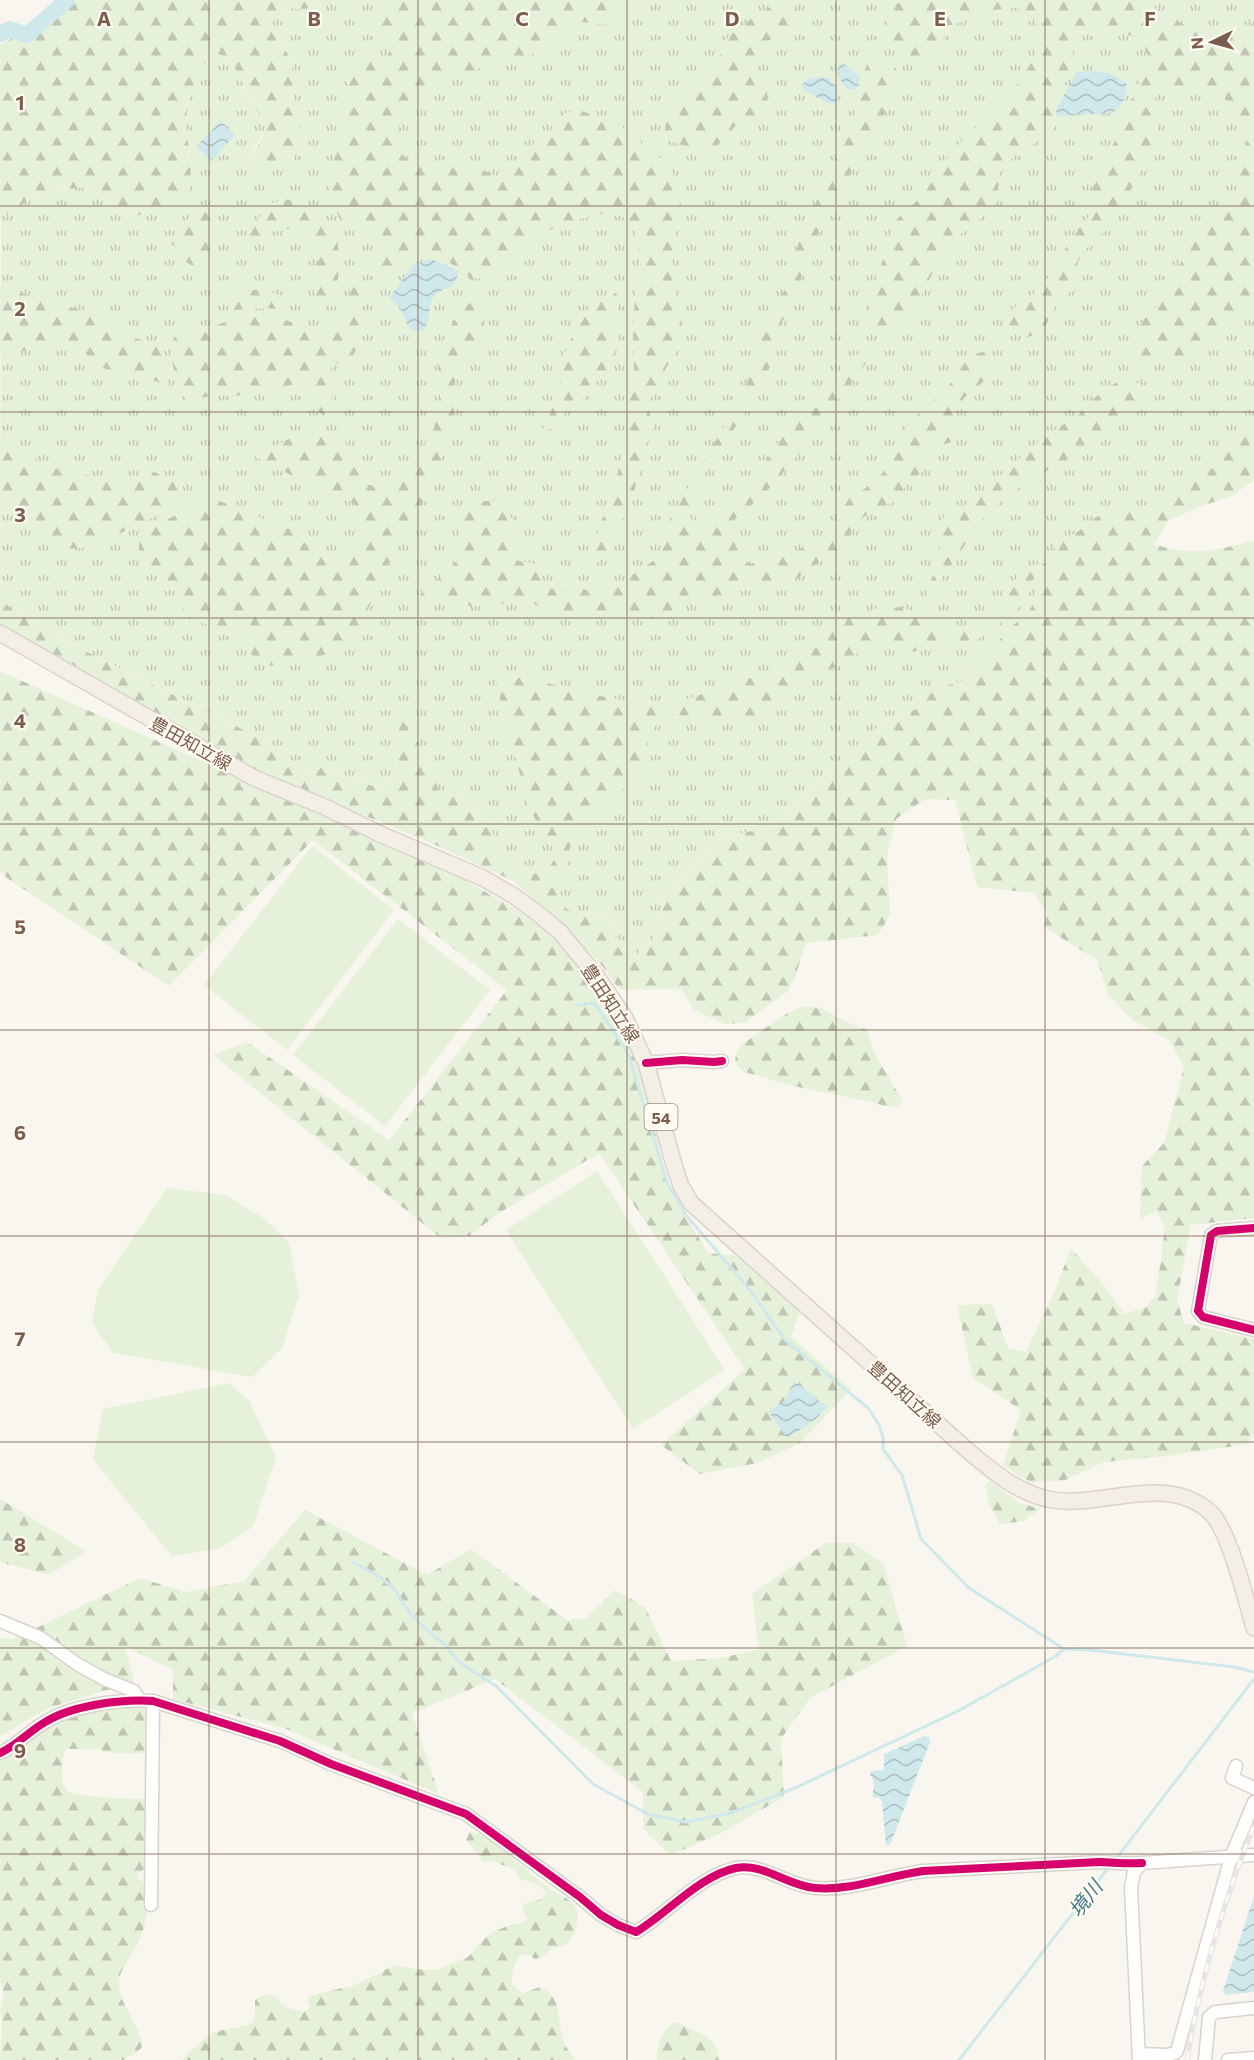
<svg xmlns="http://www.w3.org/2000/svg" width="1254" height="2060" viewBox="0 0 1254 2060" font-family="Commissioner,'Noto Sans JP',sans-serif">
<style>
.grass{fill:url(#grass-tufts)}
.forest{fill:url(#forest-firs)}
.garden{fill:#e6f1da}
.water{fill:url(#water-waves)}
.lines{fill:none;stroke-linecap:round;stroke-linejoin:round}
.stream{stroke:#cfe8eb;stroke-width:3}
.river{stroke:#cfe8eb;stroke-width:16}
.minor-casing{stroke:#dad3cd;stroke-width:15}
.major-casing{stroke:#dad2cb;stroke-width:18}
.minor{stroke:#fefefd;stroke-width:12}
.major{stroke:#f3efe7;stroke-width:15}
.rail-casing{stroke:#e6e4e6;stroke-width:5}
.rail{stroke:#fffaf2;stroke-width:3;stroke-dasharray:9;stroke-linecap:butt}
.cycleway-casing{stroke:#fffaf2;stroke-width:11}
.cycleway{stroke:#d6006c;stroke-width:8}
.grid{fill:none;stroke:#7b5d4b;stroke-width:1.5;stroke-opacity:0.55}
.labels{text-anchor:middle;dominant-baseline:central;stroke-width:4.5;stroke-linejoin:round;paint-order:stroke}
.shield{fill:#fffaf2;stroke:#a38c7d;stroke-width:1.5}
.shield-label{font-size:16px;font-weight:bold;fill:#7b5d4b}
.street-label{font-size:18px;fill:#7b5d4b;stroke:#fffaf2}
.water-label{font-size:20px;font-style:italic;fill:#407b87;stroke:#fffaf2}
.grid-label{font-size:20px;text-anchor:middle;font-weight:bold;fill:#7b5d4b;stroke:#fffaf2;stroke-width:4.5;stroke-linejoin:round;paint-order:stroke}
</style>
<defs>
<pattern id="grass-tufts" width="24" height="20" patternUnits="userSpaceOnUse" patternTransform="scale(1.5)"><rect width="24" height="20" fill="#e6f1da"/><path d="M3 7l-1-3M5 7V3M7 7l1-3M15 17l-1-3M17 17v-4M19 17l1-3" fill="none" stroke="#bfc6b3"/></pattern>
<pattern id="forest-firs" width="22" height="20" patternUnits="userSpaceOnUse" patternTransform="scale(1.5)"><rect width="22" height="20" fill="#e6f1da"/><path d="M5 1l3.5 6h-7zM16 11l3.5 6h-7z" fill="#bfc6b3"/></pattern>
<pattern id="water-waves" width="16" height="10" patternUnits="userSpaceOnUse" patternTransform="scale(1.5)"><rect width="16" height="10" fill="#cfe8eb"/><path d="M0 5q4-4 8 0t8 0" fill="none" stroke="#adbfc0"/></pattern>
</defs>
<rect width="100%" height="100%" fill="#f9f6ef"/>
<polygon class="grass" points="320,0 1254,0 1254,480 1233,495 1196,508 1168,521 975,666 962,681 936,689 917,709 882,723 830,769 769,828 726,836 663,898 652,942 637,954 614,936 607,914 567,910 499,852 489,821 465,798 439,791 426,754 397,728 395,779 375,787 322,768 296,770 276,746 63,640 21,610 0,604 1,216 38,194 82,187 135,215 192,160 184,125 196,71 216,53 230,59 266,128 244,168 252,163 293,90 291,59 273,31 273,19 290,8 306,9"/>
<g class="forest">
<polygon points="67,0 320,0 306,9 290,8 273,19 273,31 291,59 293,90 300,129 294,160 268,171 252,163 242,170 258,146 266,128 230,59 216,53 196,72 184,125 192,160 188,196 170,213 135,215 82,187 38,194 0,218 0,44 17,36"/>
<path d="M380 0H638L604 25 582 22 565 32 552 47 519 59 484 67 438 81 398 111 402 156 426 165 481 169 499 178 510 174 536 140 554 128 565 113 580 110 594 116 611 119 633 135 646 148 666 162 673 173 681 203 672 247 674 291 681 308 683 339 658 382 648 405 653 427 628 512 614 531 607 554 591 567 588 555 598 533 601 521 610 505 627 433V402L634 372 633 329 635 295 641 281 640 257 632 223 619 215 597 214 556 227 524 244 506 265 487 278 469 279 465 269 457 268 440 255 421 256 405 265 386 289C379 268 378 231 356 222 352 221 346 221 341 221L328 196 330 174 341 140 344 102 352 63 389 57V39L380 38Z"/>
<path d="M784 0H788L805 18 772 38 752 58 768 91 763 114 738 123 708 156C694 146 678 146 664 138L668 107 691 87 719 58 728 37 759 13Z"/>
<polygon points="912,0 946,0 952,3 961,0 1142,0 1189,28 1227,28 1254,41 1254,300 1233,314 1208,344 1190,359 1153,358 1137,362 1133,348 1142,321 1155,308 1191,247 1205,218 1235,195 1251,124 1232,112 1223,95 1203,86 1170,85 1156,94 1154,115 1162,143 1136,178 1127,200 1116,222 1089,245 1078,262 1073,289 1057,303 1043,331 1026,338 1009,329 1005,315 1041,288 1063,257 1068,241 1091,214 1093,175 1116,140 1116,118 1129,105 1140,80 1148,55 1141,40 1115,29 1071,35 1074,67 1054,102 1053,132 1042,140 1022,149 999,171 998,201 981,218 959,235 933,272 909,321 892,334 874,332 869,300 897,219 923,195 952,151 981,122 1012,93 1035,57 1039,31 1033,14 1015,8 982,11 968,20 947,26 943,41 931,55 913,57 894,47 887,24 895,4"/>
<path d="M870 57 895 67 899 76 888 106 869 146 842 186 810 251 794 301 767 348 771 364 760 390 705 473 694 493 686 515 699 526 712 522 738 500 758 475 784 433 836 385 852 358 861 352 870 358 792 462 767 491 731 523 736 547 749 564 787 556 809 544 828 529 851 496 870 486 885 470 907 425 926 406 943 394 971 354 984 352 990 365 983 382 964 398 953 416 960 423 951 442 930 450 922 472 905 485 901 500C883 505 859 514 851 533 849 539 848 546 846 552L837 553 808 568 797 579 770 586H750L729 593 700 600 686 599 679 614 667 621 643 618 635 611 620 615 592 618 582 610 549 613 528 600 501 604 470 606 456 599 423 602 420 596 458 560V538L461 512 484 501H499L512 518 518 561 533 563 540 577 550 588 564 591 578 587 591 592 613 588 659 557 671 517 745 391 761 326 788 285 801 232 819 197 859 102 864 73Z"/>
<path d="M284 199C301 201 322 211 332 225 343 242 338 289 334 308L314 293 313 280 320 257 315 246 307 236 292 228 272 232 253 246H246C253 225 261 205 284 199Z"/>
<path d="M210 208 212 244 222 255C218 264 212 269 202 271L186 262 184 251 169 243C179 227 191 212 210 208Z"/>
<path d="M353 278 364 281C365 295 365 295 362 309 358 323 365 342 353 354 345 361 338 360 330 370L332 402 324 416 315 409 314 389 306 382 236 396 213 395 187 402C177 384 167 357 174 337L240 318 271 315 309 328 330 327 342 324C350 309 347 294 353 278Z"/>
<path d="M0 287 109 318 125 334 160 347 165 355 168 386 148 378 98 367C83 347 74 346 52 340L32 350 0 354Z"/>
<polygon points="244,289 269,291 285,297 290,307 285,310 267,308 233,310 226,302 231,294"/>
<polygon points="616,293 620,302 613,327 619,342 611,369 593,383 583,400 570,405 555,428 541,432 548,420 563,377 563,357 573,335 587,310 598,298"/>
<polygon points="481,301 485,315 483,332 474,356 464,364 455,380 454,410 440,463 420,509 408,521 393,548 383,578 363,619 353,636 339,648 319,657 287,665 264,666 248,651 239,630 215,627 189,619 171,584 150,572 139,560 139,537 153,527 210,497 291,530 322,558 356,549 366,532 360,509 344,497 322,495 302,480 278,469 254,456 291,438 340,430 363,484 387,488 402,479 413,456 431,437 440,408 440,379 436,355 458,312 470,303"/>
<polygon points="1117,382 1140,383 1149,402 1098,444 1050,469 1008,495 985,516 942,578 930,600 925,590 938,567 942,518 967,505 1039,441 1062,425 1075,420 1085,406 1104,390"/>
<path d="M1254 428V480L1233 495 1196 508 1168 521 1154 545C1162 546 1169 549 1177 550 1204 554 1228 548 1254 540V1218L1191 1225 1177 1300 1184 1323 1254 1339V1433L1248 1444 1167 1456 1104 1462 1065 1480 1032 1483 1003 1466 1021 1410 973 1378 957 1305 992 1304 1008 1348 1026 1352 1054 1293 1071 1248 1106 1288 1124 1314 1146 1307 1156 1295 1165 1228 1156 1211 1140 1219 1142 1166 1164 1143 1184 1067 1170 1041 1131 1019 1108 994 1097 960 1044 927 1047 913 1034 893 977 887 955 800 925 799 896 819 887 856 890 915 878 935 806 943 795 977 787 992 744 1023 725 1024 694 1010 681 989 620 990 603 967 559 920 513 881 429 842 265 775 0 625V604L21 610 63 640 276 746 297 770 322 768 375 787 395 779 397 728 402 720 426 754 439 791 465 798 489 821 499 852 522 871 544 875 554 860 552 847 530 810 504 717 495 677 531 678 571 690 650 706 678 702 745 680 781 666 806 652 851 616 875 609 901 607 923 614 942 626 966 632 990 625 1002 612 1009 591 1017 577 1033 565 1047 563 1031 582 1028 597 1012 615 975 641 962 646C940 632 923 658 899 651 894 650 888 644 883 642L873 644 835 667 816 675 764 705 753 719C722 720 693 714 663 716 646 736 646 746 647 771L622 790 573 835 558 900 568 910 607 914 614 936 637 954 652 942 663 898 726 836 769 828 830 769 882 723 917 709 935 689 962 681 1011 627 1028 613 1035 600V589L1055 561V544L1082 529 1096 517 1127 510 1143 513 1157 506 1173 493 1213 468 1240 429Z"/>
<polygon points="0,439 13,450 35,453 39,465 102,478 128,478 155,472 166,479 182,484 187,501 92,547 52,550 26,521 0,501"/>
<polygon points="0,671 453,873 544,926 577,964 628,1039 648,1097 667,1186 708,1253 736,1256 800,1311 791,1337 851,1389 800,1443 757,1463 700,1474 661,1445 745,1369 599,1153 496,1215 469,1236 441,1238 213,1055 247,1042 389,1140 507,990 313,840 169,986 7,878 0,870"/>
<path d="M804 1006 822 1008 846 1022 867 1030 874 1052 903 1102 896 1107H890C847 1095 801 1091 759 1076 754 1074 745 1073 741 1070 732 1063 735 1053 741 1045L786 1014Z"/>
<polygon points="990,1481 1018,1502 1040,1509 1024,1521 1000,1524 989,1503 985,1484"/>
<polygon points="0,1499 86,1551 49,1575 0,1562"/>
<polygon points="305,1510 427,1575 471,1549 567,1620 587,1618 615,1590 645,1607 671,1661 721,1658 759,1649 752,1594 827,1542 853,1543 883,1563 907,1646 810,1698 781,1739 784,1797 723,1832 671,1855 643,1829 643,1792 495,1679 412,1713 439,1794 286,1729 173,1699 173,1670 125,1646 134,1682 48,1708 0,1736 0,1638 13,1639 140,1578 186,1592 244,1581"/>
<path d="M129 1708H142L149 1710 147 1752 134 1754 106 1752 98 1749H67C62 1755 63 1763 62 1771 62 1778 63 1788 70 1792 82 1798 126 1798 141 1799L148 1803 146 1867 137 1875V1879L143 1881C150 1905 147 1930 133 1952 128 1961 120 1970 119 1981 117 2003 141 2024 142 2047L137 2052 123 2060H0L2 2020 0 2010 3 1998V1989L0 1982V1756C21 1743 42 1728 65 1719 85 1711 108 1711 129 1708Z"/>
<path d="M470 1832C476 1832 482 1834 487 1838 511 1853 529 1875 552 1890 560 1895 574 1900 577 1910 580 1922 575 1939 563 1946 560 1947 557 1947 554 1948 546 1951 544 1958 535 1959 517 1944 511 1971 512 1985L523 1993 540 1987C565 1997 555 2022 565 2044 567 2050 572 2054 575 2060H182C186 2054 209 2035 215 2032 227 2028 240 2028 252 2023L255 2016V2000C267 1991 276 1994 283 2006L303 2012 308 2010 310 2005 307 2000 309 1996 355 1985 395 1965 423 1970H436L468 1957 477 1946 491 1933 512 1924 522 1923 528 1919 523 1912V1904L541 1899 546 1893 539 1885 520 1879 515 1870 493 1861 483 1863 477 1853 466 1840Z"/>
<path d="M675 2022C680 2023 683 2026 688 2028 704 2034 719 2041 719 2060H657C658 2044 660 2031 675 2022Z"/>
</g>
<g class="garden">
<polygon points="312,846 394,910 287,1050 204,985"/>
<polygon points="398,919 490,990 385,1126 293,1055"/>
<polygon points="597,1171 725,1370 633,1429 506,1230"/>
<polygon points="167,1188 225,1195 262,1217 289,1242 299,1295 282,1348 252,1377 113,1353 92,1323 98,1290"/>
<polygon points="228,1383 249,1400 276,1457 253,1527 219,1549 172,1556 93,1460 103,1409"/>
</g>
<g class="water">
<polygon points="844,64 860,76 859,85 855,89 847,90 837,74 840,65"/>
<path d="M1095 71 1108 73 1126 82C1129 93 1122 106 1113 113L1057 116 1056 110 1077 72Z"/>
<polygon points="822,77 828,78 837,87 838,98 835,103 827,103 803,90 802,84 811,78"/>
<polygon points="221,121 235,135 211,161 196,147"/>
<path d="M431 259 453 268 458 272 456 281 453 286C448 288 443 289 439 292 424 301 434 321 422 331 404 333 407 316 399 307 398 306 392 301 391 300L390 297 413 265Z"/>
<polygon points="794,1381 827,1407 815,1420 787,1438 769,1412 784,1401"/>
<path d="M924 1736 929 1737 930 1742 890 1845H886L882 1801 878 1797 873 1798C872 1789 877 1782 870 1775L871 1771 884 1770V1754Z"/>
<polygon points="1254,1896 1254,1992 1226,1995 1223,1991"/>
</g>
<g class="lines">
<g class="stream">
<polyline points="578,1005 591,1003 596,1005 625,1049 630,1060 668,1185 686,1215 750,1290 785,1340 868,1408 879,1425 883,1437 883,1449 902,1475 921,1539 969,1588 1064,1649 1090,1650 1234,1667 1254,1672"/>
<polyline points="353,1562 375,1574 393,1587 409,1612 419,1623 445,1645 460,1663 496,1686 593,1784 648,1814 686,1822 731,1813 795,1788 960,1710 1056,1656 1064,1649"/>
<polyline points="1115,1860 1254,1679"/>
<polyline points="959,2060 1109,1867"/>
</g>
<polyline class="river" points="0,34 10,29 27,35 67,0"/>
<g class="minor-casing">
<g id="minor">
<polyline points="646,1063 682,1060 714,1062 722,1061"/>
<polyline points="1254,1228 1217,1231 1211,1235 1198,1311 1203,1317 1254,1330"/>
<polyline points="0,1621 41,1638 77,1664 104,1679 134,1691 139,1700"/>
<path d="M0 1753C18 1745 30 1730 47 1721 74 1705 122 1699 153 1701L280 1741 331 1764 466 1814 580 1897 601 1915 618 1925 636 1932C668 1913 699 1876 736 1868 764 1863 788 1886 815 1888 852 1891 887 1876 923 1871L1099 1862C1114 1863 1128 1864 1142 1863"/>
<polyline points="1236,1766 1232,1778 1254,1788"/>
<polyline points="151,1905 153,1701"/>
<polyline points="1139,2054 1168,2055 1175,2053 1177,2051 1231,1857 1254,1802"/>
<polyline points="1139,2060 1131,1887 1134,1872 1142,1863 1254,1855"/>
<polyline points="1205,2060 1209,2017 1215,2012 1254,2008"/>
<polyline points="1228,2060 1254,2058"/>
</g>
</g>
<g class="major-casing">
<path id="major" d="M0 633 254 778 325 807 380 834 483 878 514 896 536 912 560 932 598 978 625 1018 646 1063 674 1165 681 1186 691 1203 966 1449C991 1470 1018 1494 1052 1500 1104 1508 1167 1472 1211 1513 1229 1530 1247 1602 1254 1628"/>
</g>
<use href="#minor" class="minor"/>
<use href="#major" class="major"/>
<g class="rail-casing">
<path id="rail" d="M1187 2060C1200 1980 1224 1901 1254 1825"/>
</g>
<use href="#rail" class="rail"/>
<g class="cycleway-casing">
<g id="cycleway">
<polyline points="646,1063 682,1060 714,1062 722,1061"/>
<polyline points="1254,1228 1217,1231 1211,1235 1198,1311 1203,1317 1254,1330"/>
<path d="M0 1753C18 1745 30 1730 47 1721 74 1705 122 1699 153 1701L280 1741 331 1764 466 1814 580 1897 601 1915 618 1925 636 1932C668 1913 699 1876 736 1868 764 1863 788 1886 815 1888 852 1891 887 1876 923 1871L1099 1862C1114 1863 1128 1864 1142 1863"/>
</g>
</g>
<use href="#cycleway" class="cycleway"/>
</g>
<path class="grid" d="M209 0V2060M418 0V2060M627 0V2060M836 0V2060M1045 0V2060M0 206H1254M0 412H1254M0 618H1254M0 824H1254M0 1030H1254M0 1236H1254M0 1442H1254M0 1648H1254M0 1854H1254"/>
<g class="labels">
<rect class="shield" x="644.5" y="1104" width="33" height="26" rx="4.5"/>
<g class="shield-label">
<text x="661" y="1117">54</text>
</g>
<g class="street-label">
<text transform="translate(191 743) rotate(29)">豊田知立線</text>
<text transform="translate(611 1003) rotate(57)">豊田知立線</text>
<text transform="translate(905 1394) rotate(42)">豊田知立線</text>
</g>
<g class="water-label">
<text transform="translate(1085 1898) rotate(-52)">境川</text>
</g>
</g>
<g class="grid-label">
<text x="104" y="26">A</text>
<text x="314" y="26">B</text>
<text x="522" y="26">C</text>
<text x="732" y="26">D</text>
<text x="940" y="26">E</text>
<text x="1150" y="26">F</text>
<text x="20" y="110">1</text>
<text x="20" y="316">2</text>
<text x="20" y="522">3</text>
<text x="20" y="728">4</text>
<text x="20" y="934">5</text>
<text x="20" y="1140">6</text>
<text x="20" y="1346">7</text>
<text x="20" y="1552">8</text>
<text x="20" y="1758">9</text>
</g>
<g transform="translate(1212 42) rotate(265)" stroke="#fffaf2" stroke-width="4.5" paint-order="stroke">
<path d="M0-4.5L10 22L0 15L-10 22Z" fill="#7b5d4b"/>
<text y="-9" font-size="16" font-weight="bold" text-anchor="middle" fill="#7b5d4b">N</text>
</g>
</svg>
